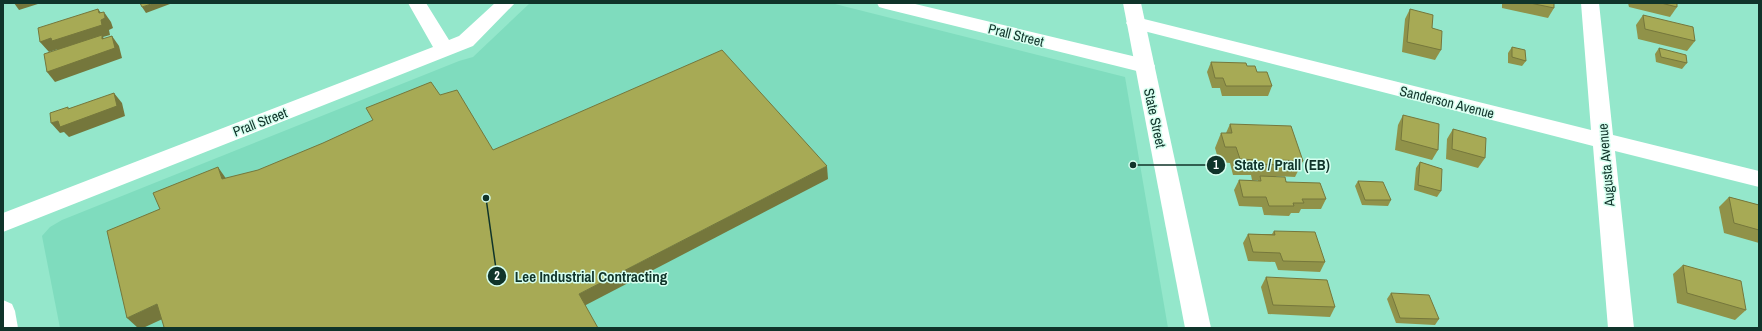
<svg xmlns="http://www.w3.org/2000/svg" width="1762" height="331" viewBox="0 0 1762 331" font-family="'Archivo Narrow',sans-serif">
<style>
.built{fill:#7fdcbe}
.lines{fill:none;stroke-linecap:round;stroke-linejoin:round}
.minor{fill:#fff;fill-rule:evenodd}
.major{fill:#fff;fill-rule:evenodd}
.highway{fill:#fff;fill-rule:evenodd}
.wall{fill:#909249}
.shaded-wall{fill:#75773c}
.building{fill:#a7aa55;stroke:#75773c}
.labels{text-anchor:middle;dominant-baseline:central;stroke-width:3;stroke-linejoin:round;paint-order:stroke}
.street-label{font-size:14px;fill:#10342a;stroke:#d7fff0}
.leader{fill:none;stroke:#10342a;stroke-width:1.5}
.callout-dot{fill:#10342a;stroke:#d7fff0;stroke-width:1.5}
.mark-label{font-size:12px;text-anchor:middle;font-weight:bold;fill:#fff}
.callout-label{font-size:15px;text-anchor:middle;font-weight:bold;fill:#10342a;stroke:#d7fff0;stroke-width:3;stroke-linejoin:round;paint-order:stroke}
</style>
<rect width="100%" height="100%" fill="#94e7cb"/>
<polygon class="built" points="530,3 831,3 1125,77 1168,328 60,328 42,236 50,227 62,220 459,61 473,57"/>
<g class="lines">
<g class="minor">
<polygon points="408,3 426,3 449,40 459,36 495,3 515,3 473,46 3,232 3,213 433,47"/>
<polygon points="877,3 911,3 1145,59 1152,61 1155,66 1152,71 1145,73 886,9 879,7"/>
<polygon points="1581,3 1599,3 1613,135 1759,171 1759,187 1615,151 1634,328 1608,328 1593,146 1136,29 1129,27 1126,23 1129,19 1136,17 1591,130"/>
</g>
<polygon class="major" points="1123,3 1141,3 1211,328 1185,328"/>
<polygon class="highway" points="3,300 12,304 15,311 18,328 3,328"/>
</g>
<g class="wall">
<polygon points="1502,3 1554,3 1554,8 1548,18 1502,8"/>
<polygon points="1628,3 1677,3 1677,7 1670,17 1629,7"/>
<polygon points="1410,9 1432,28 1441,50 1435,60 1402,52 1405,19"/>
<polygon points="1643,15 1695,41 1687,51 1638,39 1636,25"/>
<polygon points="1512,47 1526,61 1522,66 1508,63 1508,53"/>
<polygon points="1659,48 1687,63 1682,69 1656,62 1655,54"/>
<polygon points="1211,62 1247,66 1257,72 1272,86 1268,96 1222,96 1220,88 1212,88 1207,72"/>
<polygon points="1403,115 1438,150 1432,160 1395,150 1398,125"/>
<polygon points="1230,124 1303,161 1295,177 1276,176 1276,177 1326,199 1321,209 1301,209 1299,213 1291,213 1289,216 1264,215 1262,207 1239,206 1234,190 1239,180 1258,181 1258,180 1252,180 1251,175 1233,175 1230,163 1219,162 1215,148 1221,133 1226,133"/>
<polygon points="1453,129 1485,158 1478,168 1446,159 1447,139"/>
<polygon points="1420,162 1441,191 1437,197 1414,190 1416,168"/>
<polygon points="1358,181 1391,200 1388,206 1362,205 1355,186"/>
<polygon points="1729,197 1759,205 1759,243 1724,233 1719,207"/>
<polygon points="1274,231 1325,262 1320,272 1278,270 1275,262 1248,261 1243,243 1248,234 1272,234"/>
<polygon points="1683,265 1746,310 1735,320 1677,303 1673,274"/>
<polygon points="1266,277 1335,307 1330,317 1268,314 1261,287"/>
<polygon points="1391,293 1439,319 1435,325 1396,323 1387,299"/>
</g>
<g class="shaded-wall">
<polygon points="14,3 41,3 19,10"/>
<polygon points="154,3 170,3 170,4 146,13 142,7"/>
<polygon points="98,9 105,18 104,12 111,22 113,28 109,30 110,35 103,37 109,45 60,51 58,49 49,52 40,42"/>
<polygon points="112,36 119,46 122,58 55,82 47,72"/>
<polygon points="114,93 122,103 125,116 69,137 64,132 60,133 51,123 58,121"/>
<polygon points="827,166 828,179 584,306 579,294"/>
<polygon points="218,167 227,180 222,179"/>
<polygon points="157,304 169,316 143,328 138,328 127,318"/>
</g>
<g class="building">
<polygon points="140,3 154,3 142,7"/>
<polygon points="1530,3 1554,3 1554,8"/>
<polygon points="1661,3 1677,3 1677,7"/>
<polygon points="98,9 99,13 104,12 105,18 101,20 102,25 52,41 51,38 40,42 38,28"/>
<polygon points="1410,9 1433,15 1432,28 1442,31 1441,50 1407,42"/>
<polygon points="1643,15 1693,27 1695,41 1645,29"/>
<polygon points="102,35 102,39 112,36 115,48 47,72 44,54"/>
<polygon points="1512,47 1525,50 1526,61 1512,57"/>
<polygon points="1659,48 1686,55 1687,63 1661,57"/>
<polygon points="722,50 827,166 579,294 598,328 162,328 164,327 157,304 127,318 107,231 160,209 153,193 218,167 222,179 258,170 323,143 373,120 366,108 431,82 440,95 457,90 493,150"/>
<polygon points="1211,62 1246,63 1247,66 1255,66 1257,72 1267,72 1272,86 1226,86 1223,78 1215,78"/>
<polygon points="114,93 117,106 60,127 58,121 51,123 50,113 68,107 68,109"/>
<polygon points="1403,115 1439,124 1438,150 1401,140"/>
<polygon points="1230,124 1291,126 1303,161 1279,160 1281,165 1259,164 1257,160 1240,159 1236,147 1225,147 1221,133 1232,133"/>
<polygon points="1453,129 1486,138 1485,158 1452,149"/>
<polygon points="1420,162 1442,169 1441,191 1418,185"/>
<polygon points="1260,176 1285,177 1286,182 1320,183 1326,199 1302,199 1304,203 1293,203 1294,206 1269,206 1266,197 1243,197 1239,180 1261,181"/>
<polygon points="1358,181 1383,182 1391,200 1365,200"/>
<polygon points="1729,197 1759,205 1759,230 1734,223"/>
<polygon points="1274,231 1315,232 1325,262 1283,261 1280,253 1253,252 1248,234 1275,235"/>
<polygon points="1683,265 1741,281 1746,310 1687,293"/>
<polygon points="1266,277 1327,280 1335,307 1273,305"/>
<polygon points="1391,293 1429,295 1439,319 1400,318"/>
</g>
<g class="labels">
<g class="street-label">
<text transform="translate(1016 35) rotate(14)">Prall Street</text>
<text transform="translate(1447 102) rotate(14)">Sanderson Avenue</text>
<text transform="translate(1155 118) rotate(78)">State Street</text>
<text transform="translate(260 122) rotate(-21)">Prall Street</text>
<text transform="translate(1606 165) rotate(-95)">Augusta Avenue</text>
</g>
</g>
<path class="leader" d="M1133 165L1216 165M486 198L497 276"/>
<g class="callout-dot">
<circle cx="1133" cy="165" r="4"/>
<circle cx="486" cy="198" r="4"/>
<circle cx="1216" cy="165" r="10"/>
<circle cx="497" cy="276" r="10"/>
</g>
<g class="mark-label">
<text x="1216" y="169">1</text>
<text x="497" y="280">2</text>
</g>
<g class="callout-label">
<text x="1282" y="170">State / Prall (EB)</text>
<text x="591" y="282">Lee Industrial Contracting</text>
</g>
<rect width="1762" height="331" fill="none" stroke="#10342a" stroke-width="8"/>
</svg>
